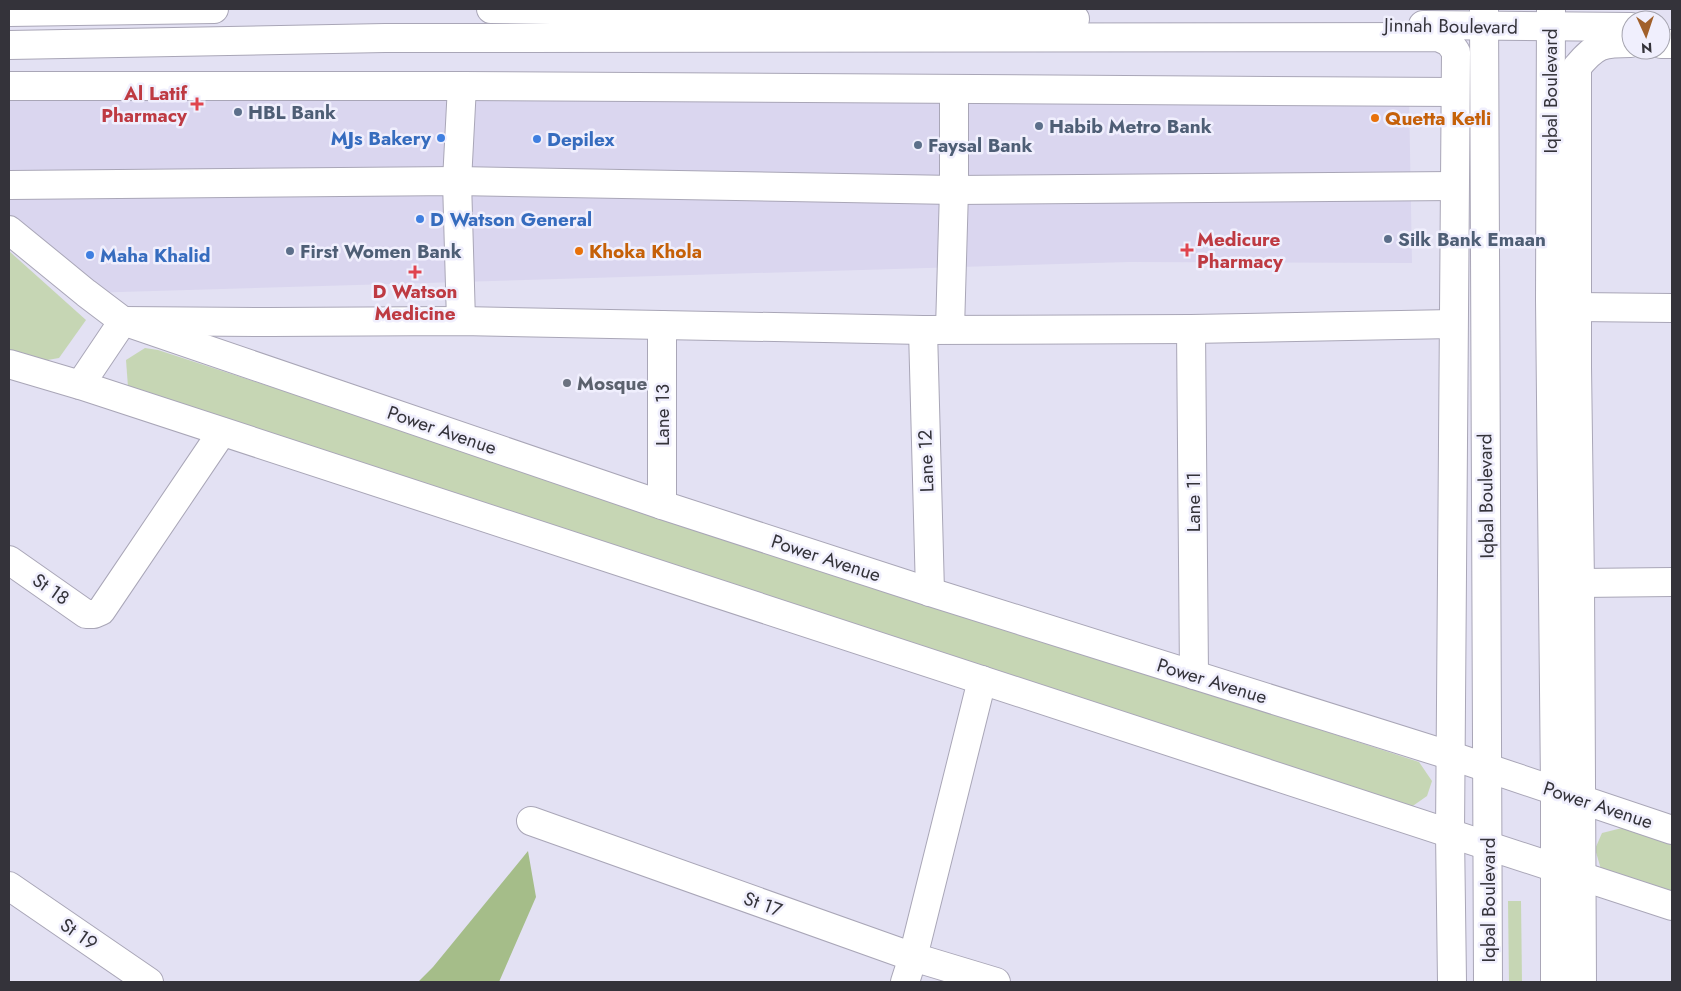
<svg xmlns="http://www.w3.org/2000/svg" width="1681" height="991" viewBox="0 0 1681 991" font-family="Jost,sans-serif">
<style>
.built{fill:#dad6ef}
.green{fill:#c6d6b4}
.forest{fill:#a5bd89}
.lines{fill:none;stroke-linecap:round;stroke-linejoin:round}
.minor-casing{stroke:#a9a6b7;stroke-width:30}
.minor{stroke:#fff;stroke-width:28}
.health-dot{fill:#e0444e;stroke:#f0effd;stroke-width:2}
.service-dot{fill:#5c6f8a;stroke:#f0effd;stroke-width:2}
.food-dot{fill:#e8710a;stroke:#f0effd;stroke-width:2}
.shop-dot{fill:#3f7fe0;stroke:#f0effd;stroke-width:2}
.worship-dot{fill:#6b7280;stroke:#f0effd;stroke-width:2}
.labels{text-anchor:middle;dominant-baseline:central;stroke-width:5;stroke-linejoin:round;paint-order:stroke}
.street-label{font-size:19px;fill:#34333a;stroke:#f0effd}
.health-label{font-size:19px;font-weight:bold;fill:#be3a42;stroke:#f0effd;text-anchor:end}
.service-label{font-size:19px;font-weight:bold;fill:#4e5e75;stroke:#f0effd;text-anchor:start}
.food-label{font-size:19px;font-weight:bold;fill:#c56008;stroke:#f0effd;text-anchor:start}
.shop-label{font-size:19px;font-weight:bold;fill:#366cbe;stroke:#f0effd;text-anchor:start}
.worship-label{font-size:19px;font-weight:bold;fill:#5b616d;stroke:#f0effd;text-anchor:start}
</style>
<rect width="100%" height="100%" fill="#e3e1f3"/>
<polygon class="built" points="9,90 1409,95 1412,263 1129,262 86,293 9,230"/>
<g class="green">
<polygon points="9,251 86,320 59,358 36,362 9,353"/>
<polygon points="145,348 158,350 1419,762 1432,781 1427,796 1407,810 128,387 126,360"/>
<polygon points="1622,828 1672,845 1672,897 1603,876 1595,849 1602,833"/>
<polygon points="1508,901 1521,901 1522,982 1509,982"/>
</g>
<polygon class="forest" points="528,851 536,897 499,982 418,982 433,967"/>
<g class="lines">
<g class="minor-casing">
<g id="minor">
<polyline points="491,9 1075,19"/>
<polyline points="1484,9 1488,982"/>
<polyline points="1551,10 1550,300 1555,787 1555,982"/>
<polyline points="9,12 214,9"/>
<polyline points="1423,25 1631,27"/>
<polyline points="1661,44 1672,44"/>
<polyline points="9,45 385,38 1438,37 1449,42 1456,52 1450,833 1452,982"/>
<polyline points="9,86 462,86 1455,92"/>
<polyline points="9,185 457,181 954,190 1454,186"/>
<polyline points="9,230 86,293 123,321 662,505 930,592 1452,756 1672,830"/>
<polyline points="1577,307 1672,308"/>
<polyline points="461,321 457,181 462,86"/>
<polyline points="950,329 954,190 954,90"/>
<polyline points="1191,329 1194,675"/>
<polyline points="923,330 930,592"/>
<polyline points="9,364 80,385 1672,906"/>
<polyline points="80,385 123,321 270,322 461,321 923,330 1191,329 1453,324"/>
<polyline points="662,505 662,325"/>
<polyline points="9,560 86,614 94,614 101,611 222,432"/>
<polyline points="1580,583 1672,582"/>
<polyline points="531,821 913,957 996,982"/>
<polyline points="9,886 149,982"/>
<polyline points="905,982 913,957 982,680"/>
<path d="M1582 982 1580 583 1577 367V67C1596 44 1602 43 1631 43"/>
</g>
</g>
<use href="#minor" class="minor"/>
</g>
<g class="health-dot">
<path d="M194.5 96.5h5v5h5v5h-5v5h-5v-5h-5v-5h5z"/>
<path d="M1184.5 242.5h5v5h5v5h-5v5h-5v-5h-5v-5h5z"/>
<path d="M412.5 264.5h5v5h5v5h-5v5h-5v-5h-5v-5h5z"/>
</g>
<g class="service-dot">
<circle cx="238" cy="112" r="5"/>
<circle cx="1039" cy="126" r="5"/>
<circle cx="918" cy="145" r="5"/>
<circle cx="1388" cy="239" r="5"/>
<circle cx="290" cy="251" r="5"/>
</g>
<g class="food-dot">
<circle cx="1375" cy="118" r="5"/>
<circle cx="579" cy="251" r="5"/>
</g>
<g class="shop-dot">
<circle cx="441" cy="138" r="5"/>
<circle cx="537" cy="139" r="5"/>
<circle cx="420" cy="219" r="5"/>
<circle cx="90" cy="255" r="5"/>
</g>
<circle class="worship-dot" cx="567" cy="383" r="5"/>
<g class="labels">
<g class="street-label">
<text transform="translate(1451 26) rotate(1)">Jinnah Boulevard</text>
<text transform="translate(1550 91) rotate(-90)">Iqbal Boulevard</text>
<text transform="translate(662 415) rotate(-90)">Lane 13</text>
<text transform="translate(442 430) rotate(19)">Power Avenue</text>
<text transform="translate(926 461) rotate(-92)">Lane 12</text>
<text transform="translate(1486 496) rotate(-91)">Iqbal Boulevard</text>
<text transform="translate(1193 502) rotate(-90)">Lane 11</text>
<text transform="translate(826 558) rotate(18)">Power Avenue</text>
<text transform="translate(51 589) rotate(35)">St 18</text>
<text transform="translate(1212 681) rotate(17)">Power Avenue</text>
<text transform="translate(1598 805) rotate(18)">Power Avenue</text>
<text transform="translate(1488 900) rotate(-90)">Iqbal Boulevard</text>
<text transform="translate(763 904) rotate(20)">St 17</text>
<text transform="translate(79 934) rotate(35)">St 19</text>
</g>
<g class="health-label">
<text x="187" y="93">Al Latif<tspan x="187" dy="22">Pharmacy</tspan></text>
<text x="1197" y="239" text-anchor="start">Medicure<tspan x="1197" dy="22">Pharmacy</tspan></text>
<text x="415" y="291" text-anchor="middle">D Watson<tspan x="415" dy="22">Medicine</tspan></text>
</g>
<g class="service-label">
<text x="248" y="112">HBL Bank</text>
<text x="1049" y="126">Habib Metro Bank</text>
<text x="928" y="145">Faysal Bank</text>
<text x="1398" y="239">Silk Bank Emaan</text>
<text x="300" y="251">First Women Bank</text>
</g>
<g class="food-label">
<text x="1385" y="118">Quetta Ketli</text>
<text x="589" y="251">Khoka Khola</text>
</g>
<g class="shop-label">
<text x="431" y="138" text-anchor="end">MJs Bakery</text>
<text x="547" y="139">Depilex</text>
<text x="430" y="219">D Watson General</text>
<text x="100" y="255">Maha Khalid</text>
</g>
<g class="worship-label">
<text x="577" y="383">Mosque</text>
</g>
</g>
<rect width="1681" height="991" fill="none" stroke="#34333a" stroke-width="20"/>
<g transform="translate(1646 35) rotate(177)"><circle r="24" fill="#f0effd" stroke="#a5a4af"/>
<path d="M0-4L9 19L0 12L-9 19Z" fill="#a1602b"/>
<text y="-8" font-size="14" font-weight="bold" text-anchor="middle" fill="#34333a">N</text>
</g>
</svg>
